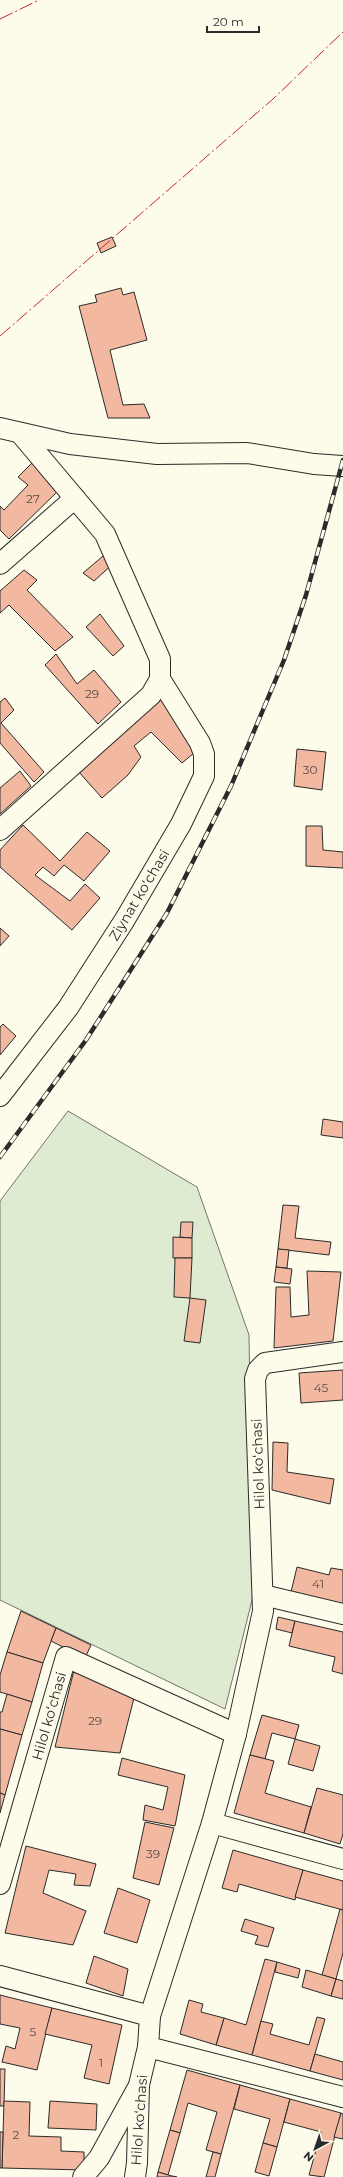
<svg xmlns="http://www.w3.org/2000/svg" width="343" height="2177" viewBox="0 0 343 2177" font-family="Montserrat,sans-serif">
<style>
.green{fill:#deebd1;stroke:#74746e}
.building{fill:#f2b8a0;stroke:#2b2b2b}
.lines{fill:none;stroke-linecap:round;stroke-linejoin:round}
.minor-casing{stroke:#2b2b2b;stroke-width:22}
.minor{stroke:#fdfbea;stroke-width:20}
.rail-casing{stroke:#2b2b2b;stroke-width:4.5}
.rail{stroke:#fdfbea;stroke-width:3;stroke-dasharray:9;stroke-linecap:butt}
.power{stroke:#c62828;stroke-width:1;stroke-dasharray:14 3 2 3;stroke-linecap:butt}
.labels{text-anchor:middle;dominant-baseline:central;stroke-width:3;stroke-linejoin:round;paint-order:stroke}
.number-label{font-size:12px;fill:#5d4e48}
.street-label{font-size:14px;fill:#2b2b2b;stroke:#fdfbea}
</style>
<rect width="100%" height="100%" fill="#fdfbea"/>
<polygon class="green" points="68,1111 197,1187 249,1335 253,1596 225,1709 0,1600 0,1201"/>
<g class="building">
<polygon points="112,237 116,246 101,253 97,243"/>
<polygon points="121,288 123,295 134,292 147,340 110,350 123,405 144,404 150,418 108,418 79,306 97,302 95,295"/>
<polygon points="32,463 59,490 9,539 0,530 0,506 4,510 28,485 18,477"/>
<polygon points="103,556 114,563 94,581 83,573"/>
<polygon points="24,570 37,580 27,590 73,637 55,651 9,605 0,613 0,591"/>
<polygon points="100,614 124,646 113,656 86,627"/>
<polygon points="56,654 77,684 94,670 121,702 98,724 45,665"/>
<polygon points="161,697 200,748 182,763 151,732 134,746 141,757 128,775 102,798 78,771"/>
<polygon points="5,698 14,710 1,723 44,772 34,782 0,743 0,702"/>
<polygon points="297,749 326,752 322,790 294,786"/>
<polygon points="20,771 31,786 0,814 0,788"/>
<polygon points="23,825 60,861 87,832 110,851 84,881 64,865 54,876 43,867 35,875 70,901 85,884 100,898 72,930 0,867 0,850"/>
<polygon points="306,826 322,826 323,850 343,852 343,868 306,866"/>
<polygon points="0,928 9,936 0,946"/>
<polygon points="3,1024 16,1036 0,1055 0,1027"/>
<polygon points="323,1119 343,1122 343,1138 321,1135"/>
<polygon points="283,1205 299,1206 295,1238 331,1242 329,1255 278,1249"/>
<polygon points="181,1222 193,1222 192,1238 180,1237"/>
<polygon points="173,1237 192,1238 192,1258 173,1258"/>
<polygon points="278,1249 289,1250 287,1268 276,1267"/>
<polygon points="175,1258 192,1258 190,1298 174,1297"/>
<polygon points="276,1267 292,1269 290,1284 274,1282"/>
<polygon points="307,1271 341,1272 333,1341 274,1348 276,1287 290,1287 291,1317 309,1315"/>
<polygon points="190,1298 206,1300 200,1343 184,1341"/>
<polygon points="343,1370 343,1400 301,1403 299,1373"/>
<polygon points="273,1442 288,1443 287,1472 334,1479 330,1504 272,1490"/>
<polygon points="297,1567 329,1575 331,1568 343,1570 343,1604 291,1592"/>
<polygon points="21,1611 56,1628 43,1663 7,1652"/>
<polygon points="278,1617 295,1621 292,1633 276,1629"/>
<polygon points="295,1621 343,1632 343,1674 332,1671 335,1657 289,1646"/>
<polygon points="56,1628 91,1645 85,1658 51,1641"/>
<polygon points="7,1652 43,1663 32,1702 0,1692 0,1675"/>
<polygon points="75,1666 135,1694 120,1753 55,1747"/>
<polygon points="7,1694 32,1702 22,1735 0,1729 0,1712 2,1712"/>
<polygon points="262,1715 299,1725 295,1739 272,1733 265,1759 250,1755"/>
<polygon points="0,1729 22,1735 5,1795 0,1793"/>
<polygon points="295,1739 320,1746 313,1771 288,1764"/>
<polygon points="250,1755 274,1761 265,1793 311,1807 304,1833 234,1813"/>
<polygon points="122,1758 185,1775 175,1826 143,1820 145,1805 163,1810 168,1787 118,1775"/>
<polygon points="317,1788 343,1795 343,1834 340,1844 304,1833"/>
<polygon points="0,1793 5,1795 0,1813"/>
<polygon points="145,1822 174,1828 159,1885 133,1878"/>
<polygon points="26,1846 96,1864 90,1886 74,1885 76,1874 49,1870 43,1893 86,1911 73,1945 5,1933"/>
<polygon points="233,1850 303,1870 295,1900 239,1884 237,1892 222,1888"/>
<polygon points="303,1870 343,1881 343,1910 295,1897"/>
<polygon points="118,1888 150,1900 137,1943 104,1933"/>
<polygon points="340,1909 343,1910 343,1953 336,1979 322,1975"/>
<polygon points="245,1919 274,1928 268,1947 255,1944 258,1936 241,1931"/>
<polygon points="94,1956 128,1969 123,1996 86,1983"/>
<polygon points="265,1959 277,1962 252,2055 216,2045 224,2018 246,2025"/>
<polygon points="277,1962 300,1969 298,1978 275,1972"/>
<polygon points="306,1970 336,1979 331,1996 302,1987"/>
<polygon points="336,1979 343,1981 343,1999 331,1996"/>
<polygon points="0,1995 52,2008 37,2070 2,2062 6,2046 15,2049 20,2028 0,2024"/>
<polygon points="189,2000 203,2004 201,2012 224,2018 216,2045 180,2034"/>
<polygon points="52,2008 122,2025 109,2084 84,2078 92,2045 45,2034"/>
<polygon points="317,2017 325,2019 310,2071 252,2055 261,2021 273,2024 270,2034 309,2045"/>
<polygon points="315,2054 343,2062 343,2080 310,2071"/>
<polygon points="0,2069 5,2069 4,2106 0,2106"/>
<polygon points="187,2070 240,2085 221,2154 206,2150 217,2112 188,2103 180,2133 170,2130"/>
<polygon points="240,2085 290,2099 277,2147 263,2143 270,2119 234,2109"/>
<polygon points="290,2099 341,2113 324,2177 309,2175 321,2132 284,2122"/>
<polygon points="4,2101 30,2102 29,2136 61,2137 61,2151 84,2152 84,2170 2,2168"/>
<polygon points="50,2101 97,2104 96,2130 48,2128"/>
<polygon points="341,2113 343,2114 343,2139 334,2137"/>
<polygon points="170,2130 180,2133 168,2175 158,2172"/>
<polygon points="0,2132 3,2132 2,2168 0,2168"/>
<polygon points="263,2143 277,2147 269,2176 255,2172"/>
<polygon points="213,2152 221,2154 215,2177 206,2177"/>
<polygon points="158,2172 168,2175 177,2177 157,2177"/>
</g>
<g class="lines">
<g class="minor-casing">
<g id="minor">
<polyline points="0,428 70,444 157,454 247,453 314,464 343,466"/>
<polyline points="0,564 75,498"/>
<polyline points="0,830 151,695 160,679 160,659 105,534 20,433"/>
<polyline points="0,1096 68,1008 124,921 181,824 204,776 204,754 200,743 160,679"/>
<polyline points="263,1595 343,1614"/>
<polyline points="212,1823 343,1859"/>
<polyline points="0,1884 66,1657 236,1734"/>
<polyline points="0,1976 150,2016"/>
<polyline points="148,2047 343,2097"/>
<polyline points="83,2177 99,2158 137,2089"/>
<polyline points="135,2177 137,2163 139,2085 148,2047 150,2016 212,1823 236,1734 263,1611 255,1379 258,1370 265,1363 343,1352"/>
</g>
</g>
<use href="#minor" class="minor"/>
<g class="rail-casing">
<polyline id="rail" points="0,1157 86,1040 167,913 231,786 284,660 306,595 343,460"/>
</g>
<use href="#rail" class="rail"/>
<g class="power">
<polyline points="0,19 39,0"/>
<polyline points="0,336 273,99 343,32"/>
</g>
</g>
<g class="labels">
<g class="number-label">
<text x="33" y="498">27</text>
<text x="92" y="693">29</text>
<text x="310" y="769">30</text>
<text x="321" y="1387">45</text>
<text x="318" y="1583">41</text>
<text x="95" y="1720">29</text>
<text x="153" y="1853">39</text>
<text x="33" y="2031">5</text>
<text x="101" y="2062">1</text>
<text x="16" y="2134">2</text>
</g>
<g class="street-label">
<text transform="translate(139 895) rotate(-59)">Ziynat koʻchasi</text>
<text transform="translate(258 1464) rotate(-92)">Hilol koʻchasi</text>
<text transform="translate(49 1716) rotate(-74)">Hilol koʻchasi</text>
<text transform="translate(139 2120) rotate(-86)">Hilol koʻchasi</text>
</g>
</g>
<g transform="translate(315 2149) rotate(220)" stroke="#fdfbea" stroke-width="3" paint-order="stroke">
<path d="M0-3L7 15L0 10L-7 15Z" fill="#2b2b2b"/>
<text y="-6" font-size="11" font-weight="bold" text-anchor="middle" fill="#2b2b2b">N</text>
</g>
<path d="M207 26v6h52v-6" fill="none" stroke="#2b2b2b" stroke-width="2"/>
<text x="213" y="26" font-size="12" fill="#2b2b2b" stroke="#fdfbea" stroke-width="3" paint-order="stroke">20 m</text>
</svg>
